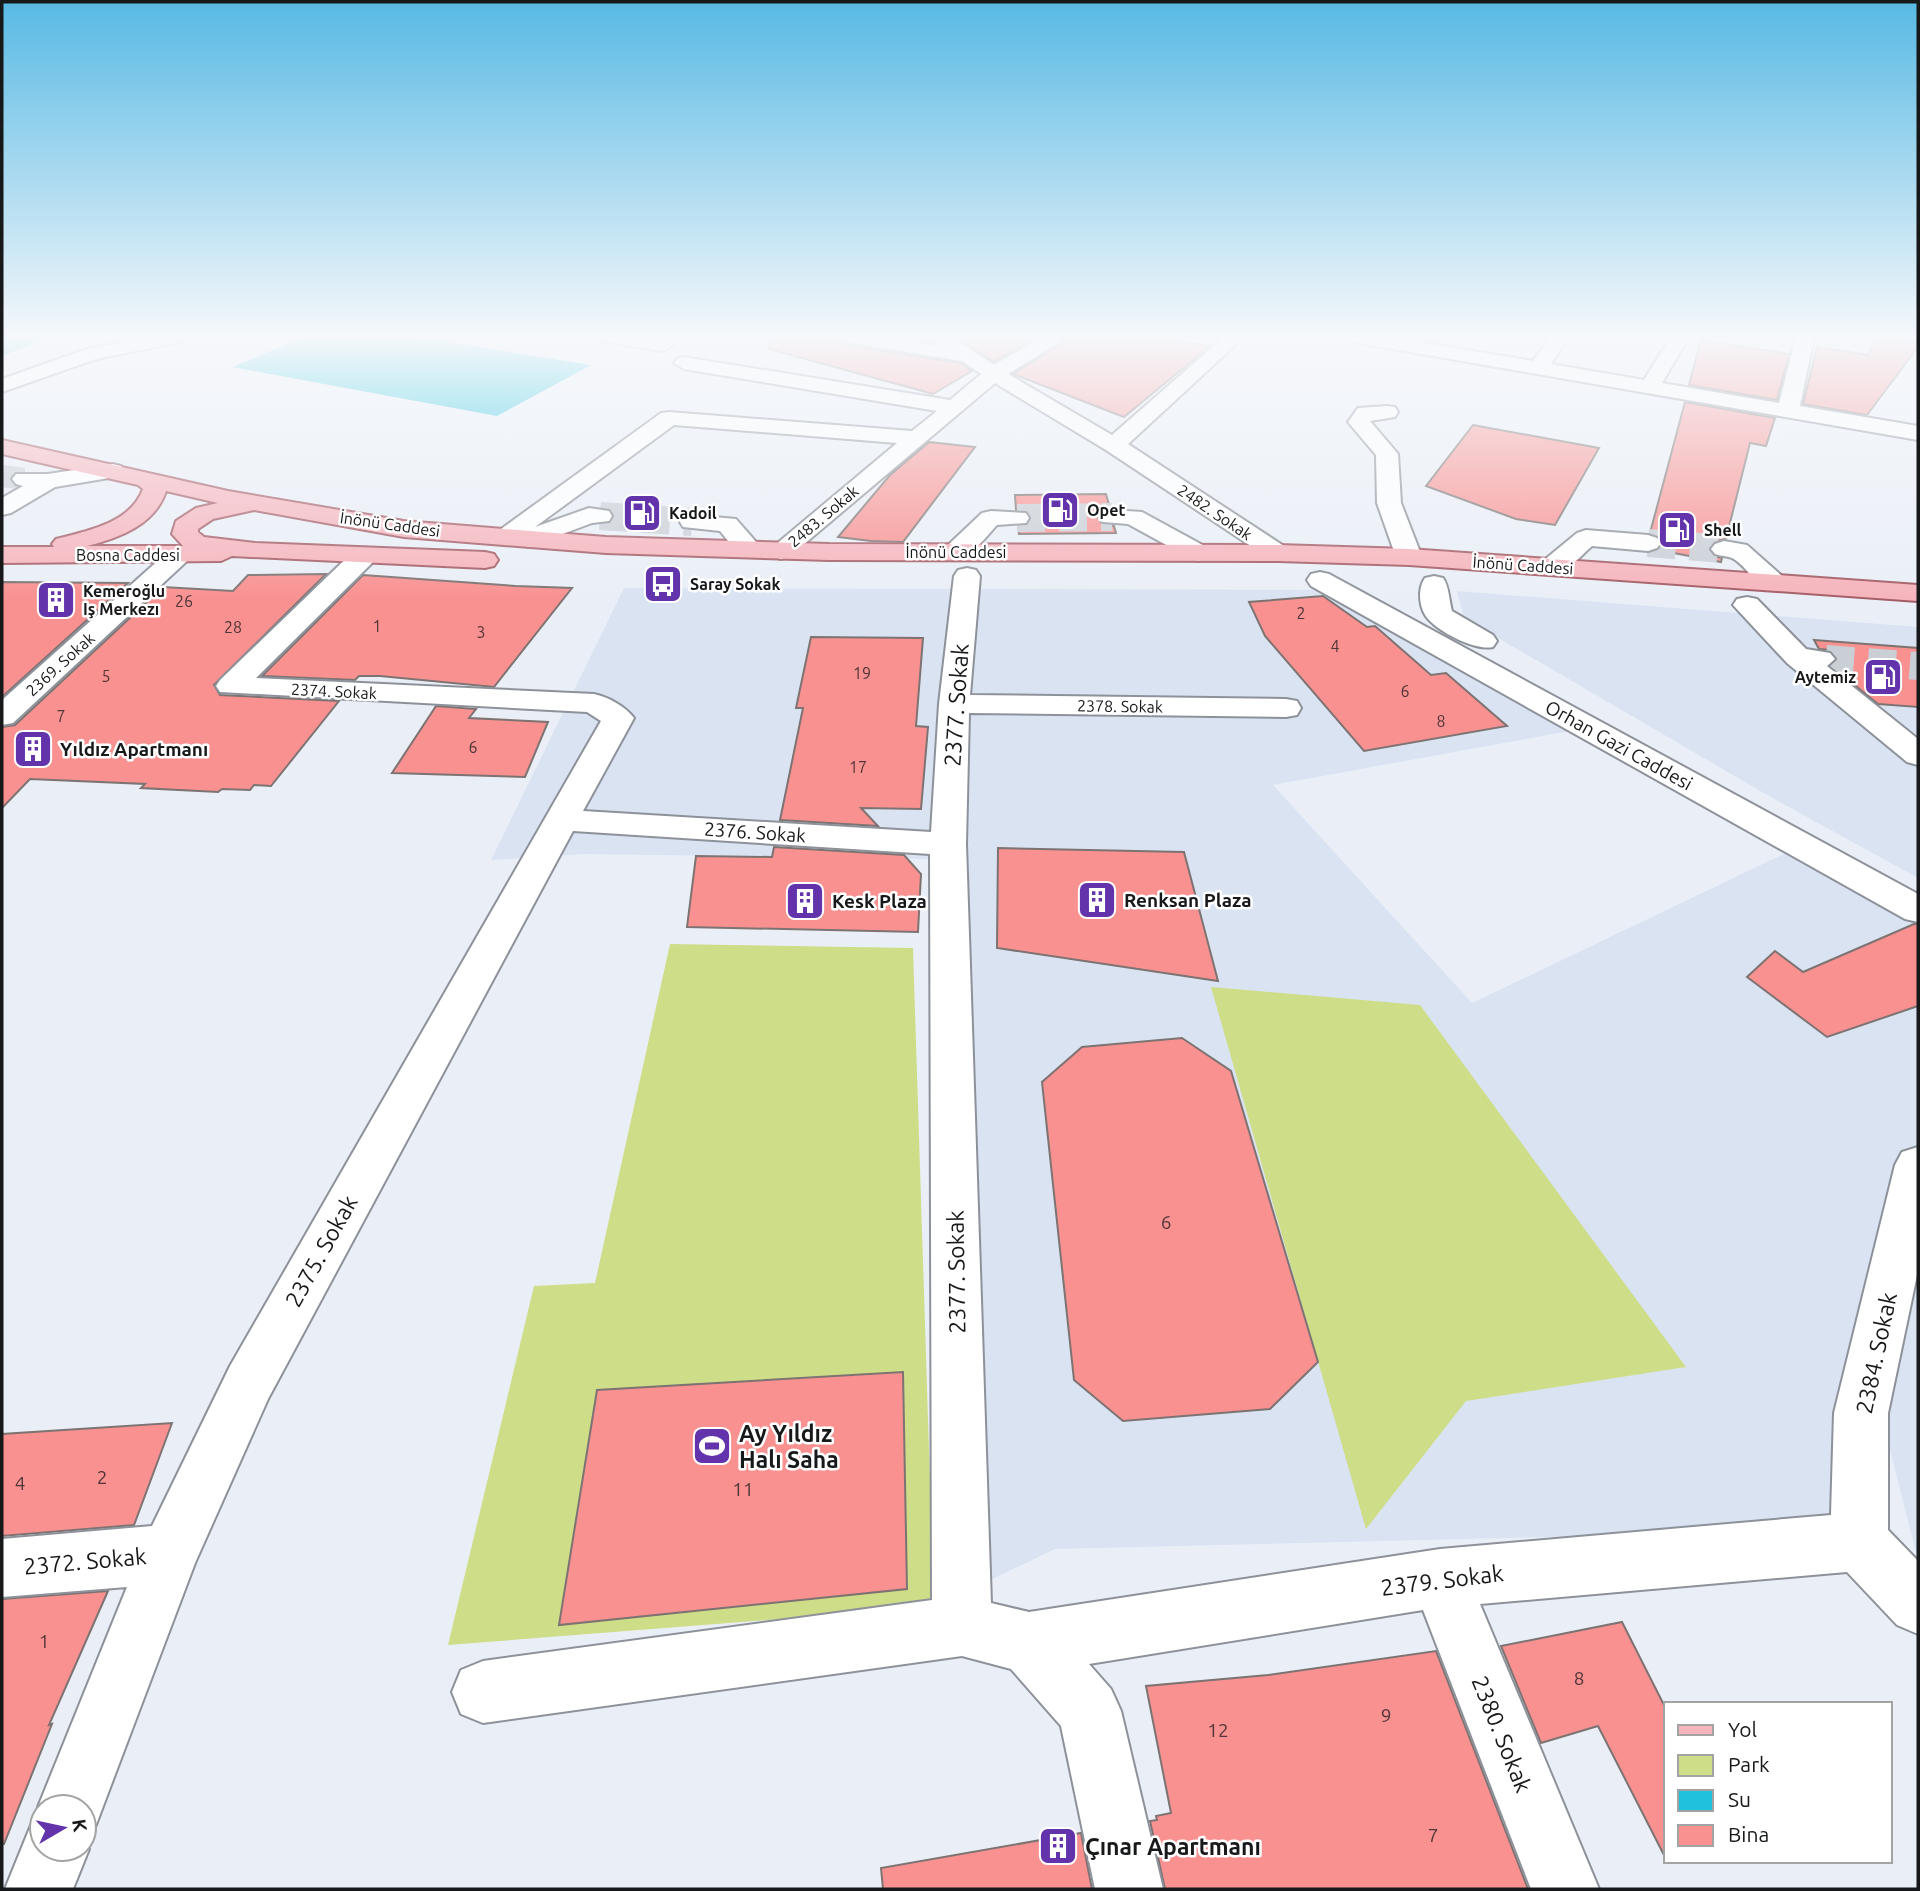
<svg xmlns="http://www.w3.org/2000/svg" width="1920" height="1891" viewBox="0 0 1920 1891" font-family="Ubuntu,sans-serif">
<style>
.built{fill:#dae3f2}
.green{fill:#cedd88}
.water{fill:#1fc1dd}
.building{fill:#f99191;stroke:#7d7372;stroke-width:2}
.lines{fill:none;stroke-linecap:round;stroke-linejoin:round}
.minor-tunnel-far1{stroke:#cacfd6;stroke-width:22;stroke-dasharray:22 10;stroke-linecap:butt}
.minor-tunnel{stroke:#cacfd6;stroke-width:28;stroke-dasharray:28 14;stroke-linecap:butt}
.minor-casing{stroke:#8d929a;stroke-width:4}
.major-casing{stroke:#a45d66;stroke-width:4}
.minor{fill:#fff;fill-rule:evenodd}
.major{fill:#f6b4bc;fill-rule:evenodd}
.labels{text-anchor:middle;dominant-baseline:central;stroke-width:5;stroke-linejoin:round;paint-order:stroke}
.far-poi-label{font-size:16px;font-weight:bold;fill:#16181a;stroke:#fff;text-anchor:start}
.far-street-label{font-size:16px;fill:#16181a;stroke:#fff}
.number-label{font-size:16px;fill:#4f3638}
.street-label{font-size:19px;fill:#16181a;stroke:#fff}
.poi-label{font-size:19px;font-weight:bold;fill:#16181a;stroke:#fff;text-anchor:start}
.near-number-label{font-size:19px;fill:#4f3638}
.near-street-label{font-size:23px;fill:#16181a;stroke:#fff}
.near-poi-label{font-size:23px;font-weight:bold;fill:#16181a;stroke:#fff;text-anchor:start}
</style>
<rect width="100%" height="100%" fill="#eaeff7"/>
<g class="built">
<polygon points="624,588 1325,590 1570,731 1273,785 1472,1003 1788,852 1918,924 1918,1560 1882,1418 1837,1530 1055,1549 934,1607 930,859 583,854 491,860"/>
<polygon points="1457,591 1918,627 1918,878 1769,796 1464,618"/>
</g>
<g class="green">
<polygon points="670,944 913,948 934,1607 448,1645 534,1286 595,1283"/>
<polygon points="1211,987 1420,1005 1686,1367 1466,1401 1366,1529"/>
</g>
<g class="water">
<polygon points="2,337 49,337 2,356"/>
<polygon points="305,337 417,337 591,365 497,416 232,367"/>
</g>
<g class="building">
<polygon points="771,337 840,337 844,344 851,346 961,363 972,371 933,394 769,349"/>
<polygon points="955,337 1037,337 994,362"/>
<polygon points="1066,337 1152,337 1210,346 1124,417 1013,374 1062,343"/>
<polygon points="1876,337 1918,342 1918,347 1867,415 1803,404 1817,347 1868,355"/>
<polygon points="1701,340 1789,354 1777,400 1689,385"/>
<polygon points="1685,402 1775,418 1766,446 1750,443 1726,539 1714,542 1709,547 1713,556 1722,558 1721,562 1658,550 1663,541 1650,533"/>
<polygon points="1473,425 1599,448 1555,525 1516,519 1426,486"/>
<polygon points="929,442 975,447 903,542 871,541 838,537 890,475"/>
<polygon points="1106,494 1110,508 1101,511 1098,518 1103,525 1114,526 1116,533 1019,534 1018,526 1028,524 1031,517 1026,510 1016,510 1015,495"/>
<polygon points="326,574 214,685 220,695 339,701 271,786 254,785 250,790 222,789 218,792 141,788 145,784 30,779 2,808 2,727 15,725 163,587 233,591 248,575"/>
<polygon points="363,575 516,586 572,588 494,687 380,676 359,676 355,680 262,676"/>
<polygon points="2,582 128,583 2,697"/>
<polygon points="1323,596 1367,627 1375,626 1431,675 1446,673 1507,726 1364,751 1265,636 1249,602"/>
<polygon points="811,637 923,638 916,726 928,727 921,809 861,808 878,826 780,820 803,708 796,708"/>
<polygon points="1814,640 1918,648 1918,707 1878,704 1831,666 1837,657 1830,650 1819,649"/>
<polygon points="436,706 476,709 469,718 548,722 525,777 392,773"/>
<polygon points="774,847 904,855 921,874 918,932 687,927 696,856 772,857"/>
<polygon points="998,848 1184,852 1218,981 997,948"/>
<polygon points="1914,924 1918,924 1918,1006 1827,1037 1747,977 1775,951 1803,972"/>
<polygon points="1182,1038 1231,1071 1318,1362 1270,1409 1123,1421 1074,1380 1042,1082 1082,1047"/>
<polygon points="903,1372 907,1589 559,1625 597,1390"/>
<polygon points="172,1423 134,1525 2,1536 2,1434"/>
<polygon points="108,1591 49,1725 52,1724 4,1844 2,1844 2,1599"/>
<polygon points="1622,1622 1666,1709 1666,1859 1598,1726 1541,1743 1501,1646"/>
<polygon points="1436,1651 1528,1889 1165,1889 1150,1821 1157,1820 1156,1816 1171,1813 1146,1686 1268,1675"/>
<polygon points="1081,1833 1092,1889 883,1889 881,1868"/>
</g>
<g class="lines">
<polyline class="minor-tunnel-far1" points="2,476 24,479"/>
<g class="minor-tunnel">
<polyline points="600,516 692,522"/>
<polyline points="1017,518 1112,517"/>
<polyline points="1648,543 1724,549"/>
<polyline points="1826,659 1918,666"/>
</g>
<g class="minor-casing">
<g id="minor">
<polygon points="149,337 184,337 175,343 96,359 2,392 2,379 84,350"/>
<polygon points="604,337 646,337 670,341 673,345 663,351 613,343 606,341"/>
<polygon points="843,337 884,337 939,346 930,337 951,337 994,365 1041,337 1063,337 1061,341 1008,374 1112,435 1224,337 1244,337 1128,444 1287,548 1291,553 1287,558 1278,561 1269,558 1106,450 995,383 790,556 781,559 772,556 768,551 897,443 674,425 535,527 589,508 609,511 612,516 609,521 592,523 528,547 517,541 506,545 497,542 493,537 497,532 661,413 669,412 912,431 937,411 684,369 674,363 677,359 684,357 950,400 981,374 962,361 852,343 845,341"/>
<polygon points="1349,337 1389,337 1533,361 1551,337 1569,337 1551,364 1644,380 1671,337 1689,337 1662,383 1779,403 1796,337 1814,337 1800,406 1918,426 1918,440 1358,343 1351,341"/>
<polygon points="1387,406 1395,407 1398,412 1395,417 1370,421 1398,454 1401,503 1422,557 1418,563 1409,565 1400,563 1396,557 1377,503 1376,455 1348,422 1358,408"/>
<polygon points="113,464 121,466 125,471 121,476 55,487 11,513 2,515 2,498 23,486 16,484 12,479 16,474 48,474"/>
<polygon points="1112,510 1142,512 1208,548 1212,553 1208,558 1199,561 1190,558 1128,524 1103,522 1100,517 1103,512"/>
<path d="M991 511 1026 513 1029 518 1026 523 997 525C983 540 968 563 946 557L942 552 946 547 982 513Z"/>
<path d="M692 515 736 519 763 550 759 555C739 560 732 545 720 531L683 527 680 522 683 517Z"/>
<path d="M1586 530 1648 535 1657 538 1661 543 1657 548 1648 551 1592 546C1577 559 1564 578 1543 573L1539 567 1543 561 1577 533Z"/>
<path d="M1724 541 1747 545 1782 576 1786 582 1782 588C1756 594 1751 568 1732 558 1727 556 1720 556 1715 554L1711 549 1715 544Z"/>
<polygon points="179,547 188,550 192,555 188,560 13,723 2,725 2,700 170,550"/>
<path d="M364 548 373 550 377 556 373 562 256 678 594 694C608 697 625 706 634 718L583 811 931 832 939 704 954 576 958 570 967 568 976 570 980 576 970 695 1286 699 1297 701 1301 708 1297 715 1286 717 969 713 966 844 991 1603 1029 1612 1440 1549 1831 1515 1834 1413 1895 1165 1902 1152 1918 1147V1270L1888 1413V1530L1918 1561V1634L1897 1625 1847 1572 1480 1604 1599 1889H1531L1423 1610 1089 1664 1111 1689 1121 1711 1163 1889H1095L1061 1726 1011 1669 962 1656 483 1723 461 1714 452 1692 461 1670 483 1661 932 1600 930 854 573 831 268 1399 195 1563 94 1830 84 1835V1807H42V1817L38 1807 127 1587 2 1597V1539L152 1526 230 1366 601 721 587 712 220 692 216 686 220 680 355 550Z"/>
<polygon points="1320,572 1329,574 1918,894 1918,922 1905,919 1311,586 1307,580 1311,574"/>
<path d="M1434 576 1443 578C1449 586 1449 600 1452 611L1493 635 1497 641 1493 647C1476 651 1441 633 1429 620 1419 610 1417 589 1425 578Z"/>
<polygon points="1747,597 1757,599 1806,649 1830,653 1835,659 1827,666 1918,739 1918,765 1907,762 1787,663 1733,605 1737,599"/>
<polygon points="42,1821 42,1849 84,1849 84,1837 89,1849 73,1889 5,1889 31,1825"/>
</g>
</g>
<g class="major-casing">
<path id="major" d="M2 440 228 491 404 521 606 537 829 544 1278 545 1409 549 1918 585V601L1409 565 1278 561 829 560 606 553 404 537 254 510 213 519 198 529V532L204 537 255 543 485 552 494 554 498 560 494 566 485 568 232 556 221 561 2 563V547H54L52 544 56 539C87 531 131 523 143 489L138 485 2 454ZM166 491 218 503 196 508 176 521 172 534 183 546H87C119 538 155 525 166 491Z"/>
</g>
<use href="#minor" class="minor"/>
<use href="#major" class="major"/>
</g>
<linearGradient id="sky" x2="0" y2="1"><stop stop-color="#57b9e4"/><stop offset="0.56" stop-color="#f6f8fb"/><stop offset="1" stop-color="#f6f8fb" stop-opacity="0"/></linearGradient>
<rect width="1920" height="601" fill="url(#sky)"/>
<defs>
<g id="fuel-square" transform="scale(2.0125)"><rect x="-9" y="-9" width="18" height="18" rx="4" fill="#6333ab" stroke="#fff"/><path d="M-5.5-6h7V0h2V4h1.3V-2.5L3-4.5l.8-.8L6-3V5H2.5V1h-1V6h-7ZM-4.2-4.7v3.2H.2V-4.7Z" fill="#fff"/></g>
<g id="bus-square" transform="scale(2.0125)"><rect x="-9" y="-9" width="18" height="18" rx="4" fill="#6333ab" stroke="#fff"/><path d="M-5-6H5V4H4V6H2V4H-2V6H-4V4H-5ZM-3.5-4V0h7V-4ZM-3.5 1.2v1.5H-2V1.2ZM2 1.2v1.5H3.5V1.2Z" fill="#fff"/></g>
<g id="building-square" transform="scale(2.0125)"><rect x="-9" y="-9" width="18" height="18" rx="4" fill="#6333ab" stroke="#fff"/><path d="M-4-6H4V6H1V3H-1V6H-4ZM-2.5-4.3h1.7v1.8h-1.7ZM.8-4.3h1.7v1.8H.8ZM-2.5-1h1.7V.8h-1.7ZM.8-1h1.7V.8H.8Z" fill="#fff"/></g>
<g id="stadium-square" transform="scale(2.0125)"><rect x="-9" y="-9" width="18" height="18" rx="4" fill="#6333ab" stroke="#fff"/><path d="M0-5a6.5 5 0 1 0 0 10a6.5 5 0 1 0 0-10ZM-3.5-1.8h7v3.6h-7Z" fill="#fff"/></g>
</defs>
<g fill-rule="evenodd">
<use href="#fuel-square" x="1060" y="510"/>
<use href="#fuel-square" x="642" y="513"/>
<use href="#fuel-square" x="1677" y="530"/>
<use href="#bus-square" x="663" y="584"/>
<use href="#building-square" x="56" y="600"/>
<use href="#fuel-square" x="1883" y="677"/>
<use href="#building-square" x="33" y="749"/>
<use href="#building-square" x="1097" y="900"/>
<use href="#building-square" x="805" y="901"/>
<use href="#stadium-square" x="712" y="1446"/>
<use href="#building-square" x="1058" y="1846"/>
</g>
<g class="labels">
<g class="far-poi-label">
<text x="1087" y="510">Opet</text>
<text x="669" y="513">Kadoil</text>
<text x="1704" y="530">Shell</text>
<text x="690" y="584">Saray Sokak</text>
<text x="83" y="591">Kemeroğlu<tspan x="83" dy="18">Iş Merkezı</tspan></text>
<text x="1856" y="677" text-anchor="end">Aytemiz</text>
</g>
<g class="far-street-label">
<text transform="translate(1215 512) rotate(34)">2482. Sokak</text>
<text transform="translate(823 516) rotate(-40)">2483. Sokak</text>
<text transform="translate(390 524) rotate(8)">İnönü Caddesi</text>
<text x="956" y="552">İnönü Caddesi</text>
<text x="128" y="555">Bosna Caddesi</text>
<text transform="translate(1523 565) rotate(4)">İnönü Caddesi</text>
<text transform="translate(60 664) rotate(-42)">2369. Sokak</text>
<text transform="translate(334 691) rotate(3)">2374. Sokak</text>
<text transform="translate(1120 706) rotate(1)">2378. Sokak</text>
</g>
<g class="number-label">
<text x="184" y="601">26</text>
<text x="1301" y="613">2</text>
<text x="377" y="626">1</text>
<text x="233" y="627">28</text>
<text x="481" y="632">3</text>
<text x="1335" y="646">4</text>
<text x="862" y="673">19</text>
<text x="106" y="676">5</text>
<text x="1405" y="691">6</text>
<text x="61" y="716">7</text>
<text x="1441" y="721">8</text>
<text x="473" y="747">6</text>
<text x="858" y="767">17</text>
</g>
<g class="street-label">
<text transform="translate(1619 745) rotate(29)">Orhan Gazi Caddesi</text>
<text transform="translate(755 832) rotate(4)">2376. Sokak</text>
</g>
<g class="poi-label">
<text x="60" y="749">Yıldız Apartmanı</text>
<text x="1124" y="900">Renksan Plaza</text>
<text x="832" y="901">Kesk Plaza</text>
</g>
<g class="near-number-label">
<text x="1166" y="1222">6</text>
<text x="102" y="1477">2</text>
<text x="20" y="1483">4</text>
<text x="743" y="1489">11</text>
<text x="44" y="1641">1</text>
<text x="1579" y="1678">8</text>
<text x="1386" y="1715">9</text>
<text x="1218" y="1730">12</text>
<text x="1433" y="1835">7</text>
</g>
<g class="near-street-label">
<text transform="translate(956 705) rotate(-86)">2377. Sokak</text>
<text transform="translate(321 1251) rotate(-61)">2375. Sokak</text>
<text transform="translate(956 1272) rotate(-91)">2377. Sokak</text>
<text transform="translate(1876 1353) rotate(-78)">2384. Sokak</text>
<text transform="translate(85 1561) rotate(-5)">2372. Sokak</text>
<text transform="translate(1442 1580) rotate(-7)">2379. Sokak</text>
<text transform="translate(1502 1734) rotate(68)">2380. Sokak</text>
</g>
<g class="near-poi-label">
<text x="739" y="1433">Ay Yıldız<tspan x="739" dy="26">Halı Saha</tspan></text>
<text x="1085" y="1846">Çınar Apartmanı</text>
</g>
</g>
<rect width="1920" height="1891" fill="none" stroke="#16181a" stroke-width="7"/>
<rect x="1664" y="1702" width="228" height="161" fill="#ffffff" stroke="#a2a3a3" stroke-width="2"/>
<rect x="1678" y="1725" width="35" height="10" fill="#f6b4bc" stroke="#a2a3a3" stroke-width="2"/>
<text x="1728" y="1737" font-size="21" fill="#16181a">Yol</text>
<rect x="1678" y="1755" width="35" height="21" fill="#cedd88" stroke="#a2a3a3" stroke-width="2"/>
<text x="1728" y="1772" font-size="21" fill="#16181a">Park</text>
<rect x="1678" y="1790" width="35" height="21" fill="#1fc1dd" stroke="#a2a3a3" stroke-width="2"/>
<text x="1728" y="1807" font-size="21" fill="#16181a">Su</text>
<rect x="1678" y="1825" width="35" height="21" fill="#f99191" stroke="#a2a3a3" stroke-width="2"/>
<text x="1728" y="1842" font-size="21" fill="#16181a">Bina</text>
<g transform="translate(63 1828) rotate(81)"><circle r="33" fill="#ffffff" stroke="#a2a3a3" stroke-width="2"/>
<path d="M0-5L12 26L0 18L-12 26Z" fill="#6333ab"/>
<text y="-10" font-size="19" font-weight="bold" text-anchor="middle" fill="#16181a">K</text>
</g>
</svg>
